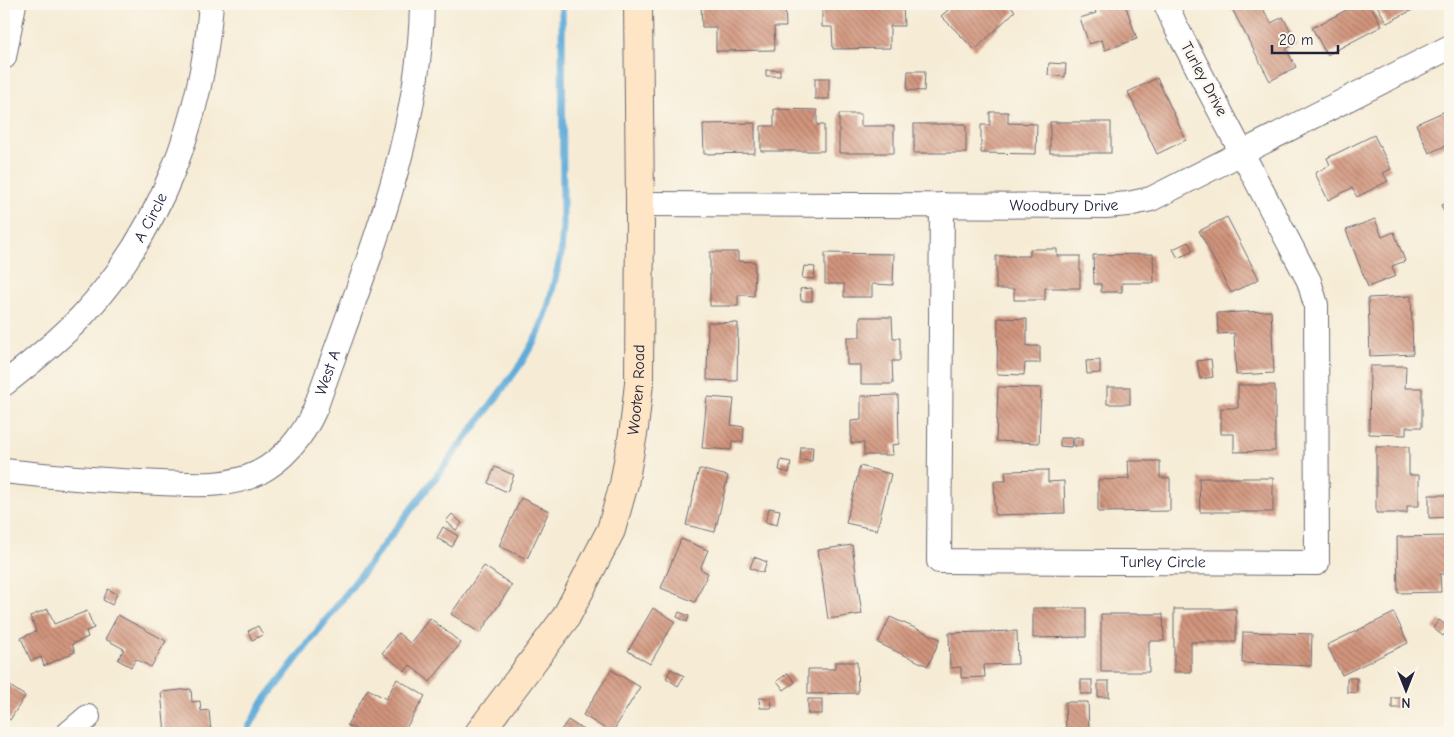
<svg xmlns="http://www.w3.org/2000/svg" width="1454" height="737" viewBox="0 0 1454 737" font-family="'Comic Neue',sans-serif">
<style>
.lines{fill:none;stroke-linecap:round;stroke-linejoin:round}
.stream{stroke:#60acd9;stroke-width:7}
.building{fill:url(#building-back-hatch)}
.street-casing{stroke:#6c6971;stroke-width:26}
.secondary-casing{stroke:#6c6971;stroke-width:30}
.street{stroke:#fff;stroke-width:24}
.secondary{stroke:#fde5c5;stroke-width:28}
.labels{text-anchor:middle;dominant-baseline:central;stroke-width:5;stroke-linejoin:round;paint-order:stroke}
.street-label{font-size:16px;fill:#22223b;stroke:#fbf7ec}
</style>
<defs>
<pattern id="building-back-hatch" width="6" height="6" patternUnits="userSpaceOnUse" patternTransform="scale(1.25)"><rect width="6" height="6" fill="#d1947c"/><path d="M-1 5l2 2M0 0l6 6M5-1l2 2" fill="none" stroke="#a97867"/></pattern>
</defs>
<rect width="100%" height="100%" fill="#fbf7ec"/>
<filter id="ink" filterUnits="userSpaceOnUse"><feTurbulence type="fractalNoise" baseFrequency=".02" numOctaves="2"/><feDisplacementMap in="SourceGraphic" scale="10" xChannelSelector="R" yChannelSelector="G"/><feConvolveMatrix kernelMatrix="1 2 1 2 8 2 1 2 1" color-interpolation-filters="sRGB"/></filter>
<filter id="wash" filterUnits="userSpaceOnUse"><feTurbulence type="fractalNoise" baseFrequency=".0096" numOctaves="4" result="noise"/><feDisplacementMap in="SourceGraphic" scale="20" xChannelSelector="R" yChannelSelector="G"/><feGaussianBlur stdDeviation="1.12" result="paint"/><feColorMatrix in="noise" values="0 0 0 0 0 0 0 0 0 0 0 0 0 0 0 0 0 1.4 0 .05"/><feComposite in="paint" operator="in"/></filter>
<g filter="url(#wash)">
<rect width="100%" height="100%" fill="#f6ecd6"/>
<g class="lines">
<polyline class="stream" points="246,733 261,705 485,413 520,365 538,334 548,307 561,255 563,224 562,4"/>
</g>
<g id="blocks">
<g class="building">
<polygon points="701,4 735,4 735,7 753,7 753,4 785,4 786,27 774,27 775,50 716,51 716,27 702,27"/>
<polygon points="822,4 852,4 852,7 870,7 870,4 903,4 904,26 890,26 890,48 833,49 832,27 822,27"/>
<polygon points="942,4 1007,4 1015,11 975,50 941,16 948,10"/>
<polygon points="1093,4 1125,4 1137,39 1105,50 1102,40 1089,44 1080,18 1096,13"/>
<polygon points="1238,4 1260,4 1271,23 1283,17 1297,43 1286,49 1296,67 1270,81 1231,7"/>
<polygon points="1358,4 1370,4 1382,26 1327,55 1312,28"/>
<polygon points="1376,4 1424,4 1387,23"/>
<polygon points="1049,63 1066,64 1065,77 1048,75"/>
<rect x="766" y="70" width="14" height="6"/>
<polygon points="908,71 925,71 924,91 907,90"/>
<rect x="815" y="78" width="14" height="21"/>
<polygon points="1157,78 1186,140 1157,154 1128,92"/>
<polygon points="774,109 817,110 817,125 824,125 824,151 761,151 761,126 774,126"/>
<polygon points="1450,109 1450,144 1429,153 1416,124"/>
<polygon points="990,112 1008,112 1008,123 1037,124 1036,154 981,153 981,125 990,125"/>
<polygon points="839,114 861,114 861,126 894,126 894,153 839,153"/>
<rect x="1050" y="122" width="61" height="31"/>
<polygon points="755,123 755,153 704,154 703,124"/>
<rect x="914" y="124" width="52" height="29"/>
<polygon points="1374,135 1391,169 1383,173 1388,181 1357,197 1352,188 1328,200 1315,173 1330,165 1327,158"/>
<polygon points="1450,201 1450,225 1441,205"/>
<polygon points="1227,217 1259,279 1231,293 1199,231"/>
<polygon points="1375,219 1382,237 1394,232 1405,261 1392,266 1396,276 1368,287 1346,230"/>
<polygon points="1188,242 1193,251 1178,258 1173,249"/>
<polygon points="1030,249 1057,249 1057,256 1080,256 1080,288 1045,288 1045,300 1014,300 1014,289 996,289 996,256 1030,256"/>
<polygon points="710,252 738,252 738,261 755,262 754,296 738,295 738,306 710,306"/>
<polygon points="825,253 894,254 893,285 872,284 872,297 844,297 844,284 825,284"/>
<polygon points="1153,254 1154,283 1122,283 1122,292 1101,292 1101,284 1094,284 1093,255"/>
<polygon points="804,266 815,267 814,279 802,278"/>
<polygon points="812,288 812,301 801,301 800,289"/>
<polygon points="1411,296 1413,354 1370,356 1368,298"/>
<polygon points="1271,311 1274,373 1236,375 1234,333 1218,334 1217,313"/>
<polygon points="860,317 892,317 893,338 900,338 900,361 892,361 893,384 861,384 861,365 847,365 847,337 860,337"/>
<polygon points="998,318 1027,319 1027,346 1040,346 1040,363 1025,363 1024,375 997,374"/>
<polygon points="708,322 738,323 737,381 707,380"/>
<polygon points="1211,359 1213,377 1200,379 1197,361"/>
<polygon points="1100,360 1100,373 1087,374 1086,361"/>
<polygon points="1370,366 1406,366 1405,388 1422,388 1422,427 1406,427 1406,435 1369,434"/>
<polygon points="1238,385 1275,385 1275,451 1234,452 1234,434 1221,434 1221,408 1238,408"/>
<polygon points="998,387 1041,388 1039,443 996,441"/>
<rect x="1107" y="387" width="23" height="17"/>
<polygon points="898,395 899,444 892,445 893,455 864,455 864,443 851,443 851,421 861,420 861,396"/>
<polygon points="707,397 734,399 731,425 744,427 743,442 732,441 731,450 702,448"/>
<polygon points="1060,438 1072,438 1071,447 1060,446"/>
<rect x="1074" y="438" width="8" height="8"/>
<polygon points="801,447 813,447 812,461 800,460"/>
<polygon points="1376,447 1409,447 1409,475 1419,475 1419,506 1407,506 1407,513 1376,513"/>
<polygon points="781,460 791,462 789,473 779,470"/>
<polygon points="1128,461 1160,461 1160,478 1170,478 1170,511 1098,512 1098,480 1129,479"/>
<polygon points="860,466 891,474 877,530 846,523"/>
<polygon points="495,467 514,475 507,492 488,483"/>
<polygon points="699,469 728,476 715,532 686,525"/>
<polygon points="1048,470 1048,482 1064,481 1065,513 995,515 994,481 1006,481 1005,471"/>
<polygon points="1199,478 1273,478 1273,512 1200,512"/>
<polygon points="1429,495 1450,495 1450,517 1429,518"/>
<polygon points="521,498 549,511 527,559 499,546"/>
<polygon points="769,508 780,510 777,525 765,522"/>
<polygon points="452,514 462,523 456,530 446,521"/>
<polygon points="443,527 458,536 452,547 437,538"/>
<polygon points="1450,536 1450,574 1440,574 1441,592 1398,593 1397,537"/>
<polygon points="681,539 708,550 700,569 708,573 695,602 661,588"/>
<polygon points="852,545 862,614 828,619 818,550"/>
<polygon points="754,557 767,562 763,573 750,568"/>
<polygon points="484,566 512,585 480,633 451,614"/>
<polygon points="108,589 117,594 112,605 103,600"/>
<polygon points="653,608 675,621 650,664 628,651"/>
<polygon points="1033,608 1086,608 1086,637 1033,638"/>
<polygon points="48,609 54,624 87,611 94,628 86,631 88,637 72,644 75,652 44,666 41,657 31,661 21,638 36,631 30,616"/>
<polygon points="1174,609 1236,609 1236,642 1191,642 1191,672 1174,672"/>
<polygon points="679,612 689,616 687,622 677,617"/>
<polygon points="1394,613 1408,643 1342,675 1327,645"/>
<polygon points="1101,614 1163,614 1164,641 1149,641 1149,672 1101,672"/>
<polygon points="118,615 166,641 151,667 136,659 131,667 118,660 124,649 105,639"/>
<polygon points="890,617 940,639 928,666 878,643"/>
<polygon points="430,618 461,643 430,682 410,665 405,671 382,653 398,633 410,643"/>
<polygon points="1439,620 1450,628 1443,636 1433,628"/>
<polygon points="258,626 263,635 252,640 248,631"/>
<polygon points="1017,631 1018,664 984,665 985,677 961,678 961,667 950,668 949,633"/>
<polygon points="1243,632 1312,634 1311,666 1242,663"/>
<polygon points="835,662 857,662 858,693 808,694 808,669 835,669"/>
<polygon points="671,669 684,676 678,686 666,678"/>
<polygon points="611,670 640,687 612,733 583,715"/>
<polygon points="788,673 795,682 784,690 777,681"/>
<polygon points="1347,678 1357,678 1357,693 1347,692"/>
<polygon points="397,679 425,696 403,733 362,733 347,725 368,689 386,699"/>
<rect x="1081" y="680" width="11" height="14"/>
<rect x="1098" y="681" width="11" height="16"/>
<polygon points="4,682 25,696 10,720 4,716"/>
<polygon points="191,689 192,702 200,701 201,711 209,710 211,733 165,733 161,692"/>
<polygon points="759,698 771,698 772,708 760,708"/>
<polygon points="1392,698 1407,698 1406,708 1392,708"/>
<rect x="808" y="699" width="14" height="15"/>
<polygon points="1065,702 1088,702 1089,733 1066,733"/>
<polygon points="568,720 588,733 559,733"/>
</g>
</g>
</g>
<g filter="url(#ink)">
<use href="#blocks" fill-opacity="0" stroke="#6c6971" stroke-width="1"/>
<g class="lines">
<g class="street-casing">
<g id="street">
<polyline points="4,57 14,4"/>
<path id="s1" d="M640 204 1106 206 1128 204 1151 199 1450 47"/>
<path id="s2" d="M942 205 939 561 1317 563 1316 305 1309 281 1175 25 1166 4"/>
<path id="s3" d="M4 384C31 363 58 341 81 317 161 231 202 119 211 4"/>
<path id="s4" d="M4 471C56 477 107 481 160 483 192 484 227 488 258 473 285 459 303 436 315 409 360 279 420 144 422 4"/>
<polyline points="69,733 88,717"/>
</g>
</g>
<g class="secondary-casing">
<g id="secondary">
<path id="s5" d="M479 733 566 617 611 530 624 484 634 428 639 383 640 204 638 4"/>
</g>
</g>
<use href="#street" class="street"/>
<use href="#secondary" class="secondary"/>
</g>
</g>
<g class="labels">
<g class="street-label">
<text transform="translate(1204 79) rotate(62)">Turley Drive</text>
<text stroke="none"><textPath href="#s1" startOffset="424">Woodbury Drive</textPath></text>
<text stroke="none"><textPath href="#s3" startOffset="224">A Circle</textPath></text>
<text stroke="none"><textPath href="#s4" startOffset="382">West A</textPath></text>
<text stroke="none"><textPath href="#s5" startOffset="386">Wooten Road</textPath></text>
<text stroke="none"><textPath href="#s2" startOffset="580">Turley Circle</textPath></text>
</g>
</g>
<rect width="1454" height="737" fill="none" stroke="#fbf7ec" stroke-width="20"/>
<g transform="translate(1406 690) rotate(180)" stroke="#fbf7ec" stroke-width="4" paint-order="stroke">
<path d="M0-4L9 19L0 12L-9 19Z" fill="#22223b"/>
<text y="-8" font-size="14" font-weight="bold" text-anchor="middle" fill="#22223b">N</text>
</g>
<path d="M1272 45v8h66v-8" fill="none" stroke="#22223b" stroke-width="2.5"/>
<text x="1279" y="45" font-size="15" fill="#22223b" stroke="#fbf7ec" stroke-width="4" paint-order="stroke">20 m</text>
</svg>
